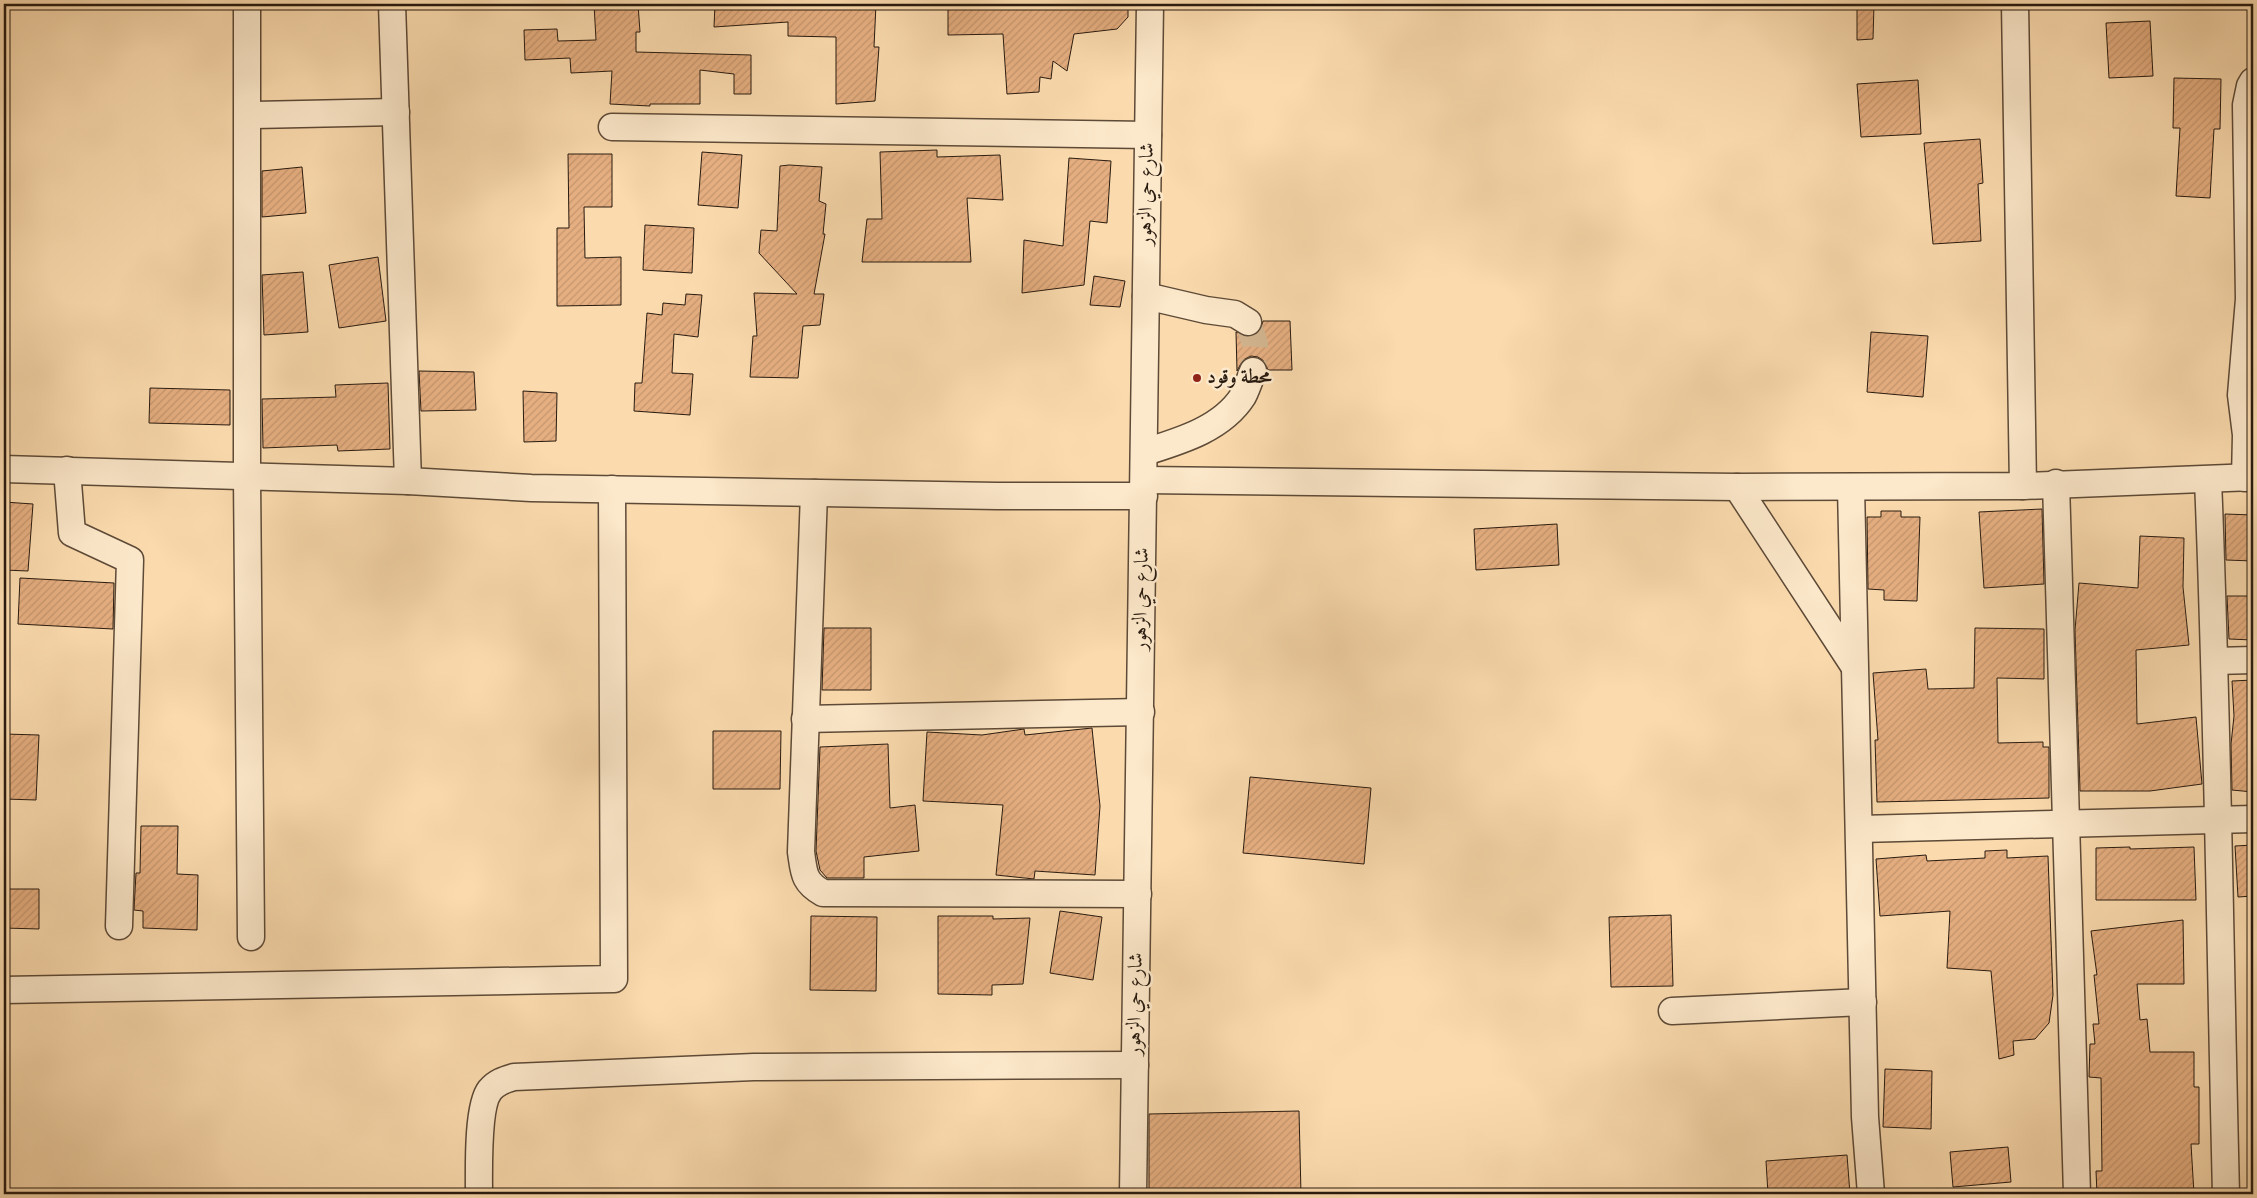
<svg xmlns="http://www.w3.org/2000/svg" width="2257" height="1198" viewBox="0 0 2257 1198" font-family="Vollkorn,Amiri,serif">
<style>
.building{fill:url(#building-hatch);stroke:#281a0f}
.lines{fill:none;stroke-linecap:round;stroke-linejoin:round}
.minor-tunnel{stroke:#d1b48e;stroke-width:26;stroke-dasharray:26 13;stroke-linecap:butt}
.minor-casing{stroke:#5d4a37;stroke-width:29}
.minor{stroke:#fce8ca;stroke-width:26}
.poi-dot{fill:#8f2418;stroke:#fce8ca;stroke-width:2}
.labels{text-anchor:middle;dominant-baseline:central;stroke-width:5;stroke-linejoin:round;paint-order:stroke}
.street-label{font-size:20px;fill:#281a0f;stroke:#fce8ca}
.poi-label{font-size:20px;font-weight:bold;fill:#281a0f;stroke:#fce8ca;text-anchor:start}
</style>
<defs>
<pattern id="building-hatch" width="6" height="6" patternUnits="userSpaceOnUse" patternTransform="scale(1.25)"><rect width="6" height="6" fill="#e6af81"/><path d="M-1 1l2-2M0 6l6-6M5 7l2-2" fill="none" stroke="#c5966e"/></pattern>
</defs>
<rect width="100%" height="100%" fill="#fbdbae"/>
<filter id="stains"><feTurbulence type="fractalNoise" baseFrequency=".004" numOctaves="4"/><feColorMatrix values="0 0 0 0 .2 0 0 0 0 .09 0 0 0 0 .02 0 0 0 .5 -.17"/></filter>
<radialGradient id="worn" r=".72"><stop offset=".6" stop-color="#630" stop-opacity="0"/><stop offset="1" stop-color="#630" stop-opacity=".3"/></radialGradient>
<g class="building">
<polygon points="594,4 638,4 640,32 636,32 636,52 751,55 751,94 734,94 734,74 700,70 700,104 650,104 650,106 610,104 612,71 571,73 570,58 525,60 524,30 557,29 558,41 596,40"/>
<polygon points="715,4 876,4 874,47 879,47 875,101 836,104 836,37 788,36 788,22 714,27"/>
<polygon points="948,4 1128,4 1128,17 1117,29 1074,34 1067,71 1053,61 1051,79 1040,77 1039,92 1007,94 1003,34 948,35"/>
<polygon points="1857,4 1874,4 1873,39 1857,40"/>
<polygon points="2150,21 2153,76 2109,78 2106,23"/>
<polygon points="2174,78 2221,79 2220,129 2214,129 2210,198 2176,196 2180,128 2173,128"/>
<polygon points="1918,80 1921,134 1861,137 1857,84"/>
<polygon points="1980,139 1983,183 1978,184 1981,241 1933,244 1924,143"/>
<polygon points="937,150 937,157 1000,155 1003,200 967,198 971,262 862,262 867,219 882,219 880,152"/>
<polygon points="702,152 742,155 738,208 698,205"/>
<polygon points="568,154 612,154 612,207 584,207 585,258 621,257 621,305 557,306 557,228 569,228"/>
<polygon points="1069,158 1111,161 1107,223 1090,221 1084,285 1022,293 1024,240 1063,246"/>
<polygon points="789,165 822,167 819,201 826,204 823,234 825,234 814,294 824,294 820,325 803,326 798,378 750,377 753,336 757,336 754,293 797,294 759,253 761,230 777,231 780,166"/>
<polygon points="302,167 306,213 262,217 262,171"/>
<polygon points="645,225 694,228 692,273 643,270"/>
<polygon points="378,257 386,321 339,328 329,265"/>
<polygon points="303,272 308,332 264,335 262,275"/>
<polygon points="1094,276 1125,281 1120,307 1090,305"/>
<polygon points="686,294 702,295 698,337 674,334 672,373 693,374 690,415 634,411 635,383 642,383 647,313 662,315 663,303 685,305"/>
<polygon points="1263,321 1290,321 1292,370 1268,370 1264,361 1258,357 1251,356 1243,360 1237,371 1236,332 1247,337 1255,335 1261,329"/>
<polygon points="1871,332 1928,336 1923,397 1867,392"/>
<polygon points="419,371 474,372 476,410 421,411"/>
<polygon points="388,383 390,449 338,451 337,445 263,448 262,399 336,397 335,385"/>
<polygon points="150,388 230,390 230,425 149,423"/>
<polygon points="523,391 557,393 556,441 524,442"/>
<polygon points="4,502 33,504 28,571 4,570"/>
<polygon points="2042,509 2044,584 1984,588 1979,512"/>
<polygon points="1881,511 1901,511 1901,517 1920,517 1917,601 1884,600 1884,590 1868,589 1867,517 1881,517"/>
<polygon points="2225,514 2253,515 2253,561 2226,560"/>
<polygon points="1557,524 1559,565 1476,570 1474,529"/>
<polygon points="2140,536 2184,538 2183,587 2189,645 2136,650 2137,724 2196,717 2202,784 2150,791 2080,791 2075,630 2079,583 2138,588"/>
<polygon points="20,578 114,583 113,629 18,624"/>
<polygon points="2227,596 2253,596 2253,640 2229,639"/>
<polygon points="824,628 871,628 871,690 822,690"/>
<polygon points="1975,628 2044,629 2044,679 1997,678 1998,743 2043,742 2043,747 2049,747 2049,798 1877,802 1875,740 1878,740 1873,673 1926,669 1928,689 1974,688"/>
<polygon points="2253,680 2253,792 2232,790 2231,744 2234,716 2232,681"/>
<polygon points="1092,728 1100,806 1095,875 1035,871 1034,879 996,875 1003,805 923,801 927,732 982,735 1024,729 1025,735"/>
<polygon points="713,731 781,731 780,789 713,789"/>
<polygon points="4,734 39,735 36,800 5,799"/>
<polygon points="888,744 890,808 915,805 919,851 864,857 864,878 827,878 820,870 816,851 820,747"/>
<polygon points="1250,777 1371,788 1364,864 1243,853"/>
<polygon points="141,826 178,826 177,874 198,875 197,930 143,928 143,911 134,910 136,873 140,873"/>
<polygon points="2253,845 2253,896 2238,897 2235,846"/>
<polygon points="2130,847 2130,849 2194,847 2196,900 2096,900 2096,848"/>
<polygon points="2007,850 2007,858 2048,856 2053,995 2049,1023 2035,1039 2013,1041 2014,1055 1999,1059 1991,971 1947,968 1950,911 1880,916 1876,859 1926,855 1927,861 1985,858 1985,851"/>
<polygon points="4,889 39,889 39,929 4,928"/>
<polygon points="1060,911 1102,917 1093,980 1050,973"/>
<polygon points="1671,915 1673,986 1611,987 1609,917"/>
<polygon points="811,916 877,917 876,991 810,990"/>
<polygon points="938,916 993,916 993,919 1030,918 1023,984 992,985 992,995 938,994"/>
<polygon points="2183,920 2184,984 2137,984 2140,1020 2147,1019 2150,1052 2194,1052 2194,1087 2199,1087 2199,1144 2191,1144 2194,1194 2097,1194 2096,1171 2102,1171 2101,1078 2089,1077 2090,1044 2095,1044 2093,1024 2099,1024 2094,975 2097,975 2091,931"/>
<polygon points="1885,1069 1932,1071 1931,1129 1883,1127"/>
<polygon points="1299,1111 1301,1194 1149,1194 1149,1114"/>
<polygon points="2008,1147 2011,1182 1953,1187 1950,1152"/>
<polygon points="1847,1155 1850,1194 1768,1194 1766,1161"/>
</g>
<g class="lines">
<polyline class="minor-tunnel" points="1248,322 1255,344 1253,371"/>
<g class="minor-casing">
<g id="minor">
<polyline points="247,4 247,476 251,937"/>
<polyline points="392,4 408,481"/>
<polyline points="2015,4 2023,486"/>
<polyline points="248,115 396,112"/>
<polyline points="612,127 1148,135"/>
<polyline points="1146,296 1206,310 1235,314 1248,322"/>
<path d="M1145 452C1180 441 1222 429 1243 396 1247 388 1250 379 1253 371"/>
<polyline points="4,469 408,481 531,488 997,496 1144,496"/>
<polyline points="67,470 72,533 130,560 119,926"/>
<polyline points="2245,478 2246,435 2241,395 2249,299 2246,105 2250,86 2253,81"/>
<polyline points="1144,480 1737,487 2023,486 2253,477"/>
<path d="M2208 480C2218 718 2220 956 2226 1194"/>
<polyline points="2056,483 2077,1194"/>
<polyline points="1737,487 1854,666"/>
<polyline points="1851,487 1865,1117 1871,1194"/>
<path d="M814 493 801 852C804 872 803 882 823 893L1138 894"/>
<polyline points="2215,661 2253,660"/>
<polyline points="805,719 1141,712"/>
<polyline points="1860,829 2253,819"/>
<polyline points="4,990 614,979 612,489"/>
<polyline points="1672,1011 1863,1002"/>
<path d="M479 1194C479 1172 477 1106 490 1090 497 1082 504 1080 514 1077L754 1067 1135 1065"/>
<polyline points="1133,1194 1150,4"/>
</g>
</g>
<use href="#minor" class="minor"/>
</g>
<circle class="poi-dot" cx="1197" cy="378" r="5"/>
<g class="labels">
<g class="street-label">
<text transform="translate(1147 194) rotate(-89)">شارع حي الزهور</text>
<text transform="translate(1142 599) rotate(-89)">شارع حي الزهور</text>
<text transform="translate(1136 1004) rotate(-89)">شارع حي الزهور</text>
</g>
<g class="poi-label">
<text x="1207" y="378">محطة وقود</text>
</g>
</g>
<rect width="2257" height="1198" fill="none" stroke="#fbdbae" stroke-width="20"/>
<rect x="5" y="5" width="2247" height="1188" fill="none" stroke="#281a0f" stroke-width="2.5"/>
<rect x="10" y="10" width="2237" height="1178" fill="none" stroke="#281a0f"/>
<rect width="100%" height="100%" filter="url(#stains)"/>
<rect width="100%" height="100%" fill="url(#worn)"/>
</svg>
